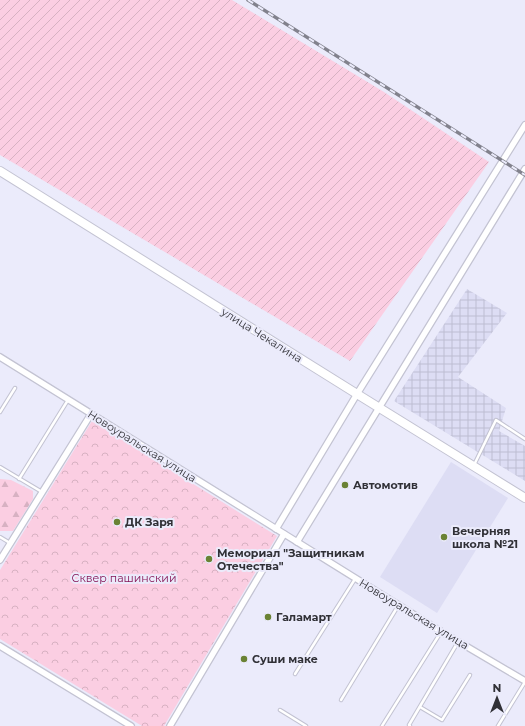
<svg xmlns="http://www.w3.org/2000/svg" width="525" height="726" viewBox="0 0 525 726" font-family="Montserrat,sans-serif">
<style>
.built{fill:#ddddf4}
.industrial{fill:url(#industrial-grid)}
.forest{fill:url(#forest-firs)}
.park{fill:url(#park-crowns)}
.garden{fill:url(#garden-furrows)}
.lines{fill:none;stroke-linecap:round;stroke-linejoin:round}
.lane-casing{stroke:#c3c3d2;stroke-width:4.5}
.street-casing{stroke:#c3c3d2;stroke-width:8}
.secondary-casing{stroke:#c3c3d2;stroke-width:10}
.lane{stroke:#fff;stroke-width:2.5}
.street{stroke:#fff;stroke-width:5.5}
.secondary{stroke:#fff;stroke-width:8}
.rail-casing{stroke:#82828d;stroke-width:3.5}
.rail{stroke:#ebebfb;stroke-width:2;stroke-dasharray:6;stroke-linecap:butt}
.poi-dot{fill:#6a8234;stroke:#ebebfb;stroke-width:1.5}
.labels{text-anchor:middle;dominant-baseline:central;stroke-width:4;stroke-linejoin:round;paint-order:stroke}
.street-label{font-size:11px;fill:#303036;stroke:#ebebfb}
.poi-label{font-size:11px;font-weight:bold;fill:#303036;stroke:#ebebfb;text-anchor:start}
.park-label{font-size:11px;fill:#841456;stroke:#ebebfb}
</style>
<defs>
<pattern id="industrial-grid" width="8" height="8" patternUnits="userSpaceOnUse"><rect width="8" height="8" fill="#ddddf4"/><path d="M0 4h8M4 0v8" fill="none" stroke="#bebed2"/></pattern>
<pattern id="forest-firs" width="22" height="20" patternUnits="userSpaceOnUse"><rect width="22" height="20" fill="#fbcee2"/><path d="M5 1l3.5 6h-7zM16 11l3.5 6h-7z" fill="#d7b1c2"/></pattern>
<pattern id="park-crowns" width="20" height="18" patternUnits="userSpaceOnUse"><rect width="20" height="18" fill="#fbcee2"/><path d="M2 6a3 3 0 1 1 6 0M12 15a3 3 0 1 1 6 0" fill="none" stroke="#d7b1c2"/></pattern>
<pattern id="garden-furrows" width="10" height="10" patternUnits="userSpaceOnUse"><rect width="10" height="10" fill="#fbcee2"/><path d="M-1 1l2-2M0 10L10 0M9 11l2-2" fill="none" stroke="#d7b1c2"/></pattern>
</defs>
<rect width="100%" height="100%" fill="#ebebfb"/>
<polygon class="built" points="451,462 508,498 437,613 380,577"/>
<polygon class="industrial" points="467,289 507,313 458,377 506,408 499,431 525,446 525,481 394,401"/>
<polygon class="forest" points="0,479 11,480 33,491 33,499 13,531 0,531"/>
<polygon class="park" points="92,421 277,536 164,726 142,726 0,639 0,570"/>
<polygon class="garden" points="0,0 232,0 384,92 489,162 350,361 0,155"/>
<g class="lines">
<g class="lane-casing">
<g id="lane">
<polyline points="0,412 15,388"/>
<polyline points="474,465 496,420 525,439"/>
<polyline points="0,467 42,492"/>
<polyline points="19,479 68,400"/>
<polyline points="0,537 10,543"/>
<polyline points="295,674 355,579"/>
<polyline points="341,700 398,606"/>
<polyline points="420,707 442,720 470,675"/>
<polyline points="280,710 306,726"/>
<polyline points="382,726 441,632"/>
<polyline points="410,726 409,725 458,642"/>
<polyline points="498,726 525,682"/>
</g>
</g>
<g class="street-casing">
<g id="street">
<polyline points="0,357 437,629 525,681"/>
<polyline points="276,529 357,394 525,125"/>
<polyline points="297,542 525,169"/>
<polyline points="0,560 91,414"/>
<polyline points="0,646 131,726"/>
<polyline points="170,726 284,534"/>
</g>
</g>
<g class="secondary-casing">
<polyline id="secondary" points="0,171 357,394 525,498"/>
</g>
<use href="#lane" class="lane"/>
<use href="#street" class="street"/>
<use href="#secondary" class="secondary"/>
<g class="rail-casing">
<polyline id="rail" points="248,0 525,175"/>
</g>
<use href="#rail" class="rail"/>
</g>
<g class="poi-dot">
<circle cx="345" cy="485" r="4"/>
<circle cx="117" cy="522" r="4"/>
<circle cx="444" cy="537" r="4"/>
<circle cx="209" cy="559" r="4"/>
<circle cx="268" cy="617" r="4"/>
<circle cx="244" cy="659" r="4"/>
</g>
<g class="labels">
<g class="street-label">
<text transform="translate(262 335) rotate(32)">улица Чекалина</text>
<text transform="translate(142 446) rotate(32)">Новоуральская улица</text>
<text transform="translate(414 614) rotate(31)">Новоуральская улица</text>
</g>
<g class="poi-label">
<text x="353" y="485">Автомотив</text>
<text x="125" y="522">ДК Заря</text>
<text x="452" y="531">Вечерняя<tspan x="452" dy="13">школа №21</tspan></text>
<text x="217" y="553">Мемориал "Защитникам<tspan x="217" dy="13">Отечества"</tspan></text>
<text x="276" y="617">Галамарт</text>
<text x="252" y="659">Суши маке</text>
</g>
<g class="park-label">
<text x="124" y="578">Сквер пашинский</text>
</g>
</g>
<g transform="translate(497 698)" stroke="#ebebfb" stroke-width="3" paint-order="stroke">
<path d="M0-3L7 15L0 10L-7 15Z" fill="#303036"/>
<text y="-6" font-size="11" font-weight="bold" text-anchor="middle" fill="#303036">N</text>
</g>
</svg>
